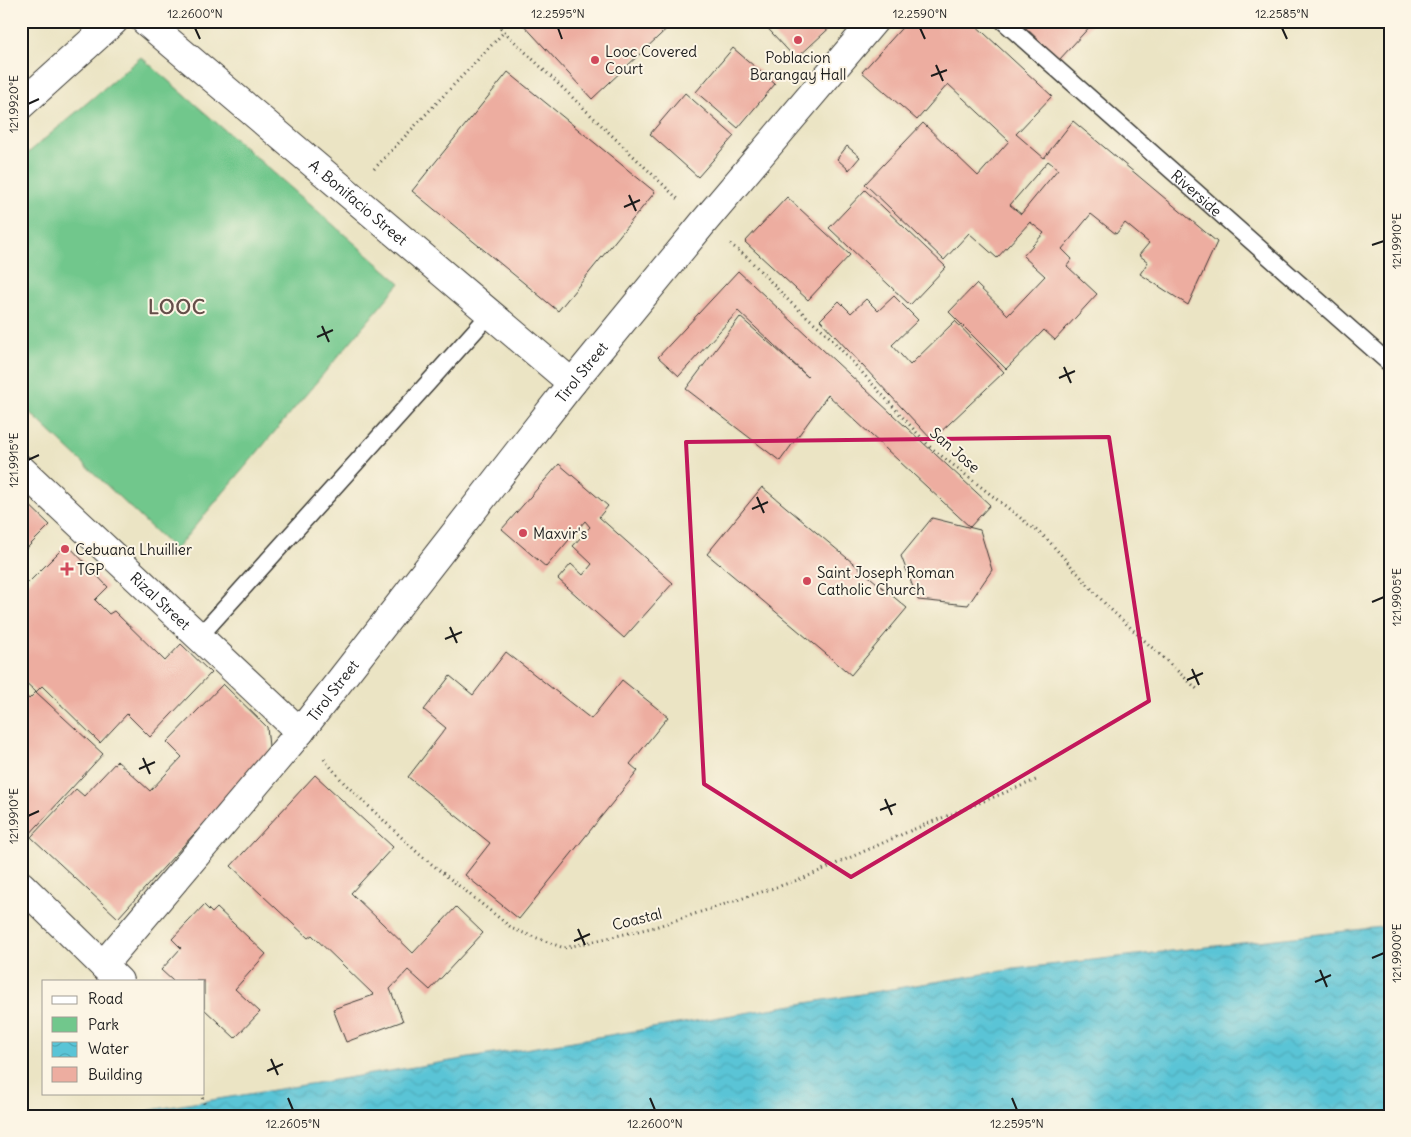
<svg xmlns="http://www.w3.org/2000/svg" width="1411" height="1137" viewBox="0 0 1411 1137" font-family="Delius,sans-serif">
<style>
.green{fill:#71c78c;stroke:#467254}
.water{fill:url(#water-waves);stroke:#3b7079}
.building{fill:#edada0;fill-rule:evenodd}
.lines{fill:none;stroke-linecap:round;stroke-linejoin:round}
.lane-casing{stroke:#3b3a35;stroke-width:19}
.street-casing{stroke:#3b3a35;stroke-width:30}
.path{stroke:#3b3a35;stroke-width:3;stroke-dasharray:1 4;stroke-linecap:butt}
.lane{stroke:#fff;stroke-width:16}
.street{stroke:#fff;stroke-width:28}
.marked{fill:none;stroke:#c2185b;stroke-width:4;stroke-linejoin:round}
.ticks{fill:none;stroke:#1c1c1c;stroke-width:2}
.poi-dot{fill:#d1495b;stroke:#fcf5e5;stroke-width:2}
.labels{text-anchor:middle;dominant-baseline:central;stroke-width:4;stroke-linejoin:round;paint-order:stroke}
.poi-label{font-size:15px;fill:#1c1c1c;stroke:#fcf5e5;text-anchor:start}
.street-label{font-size:15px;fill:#1c1c1c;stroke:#fcf5e5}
.district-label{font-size:20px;font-weight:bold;letter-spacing:1px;fill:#654f4a;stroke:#fcf5e5}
.neatline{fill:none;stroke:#1c1c1c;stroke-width:2}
.ticks-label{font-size:12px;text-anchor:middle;fill:#1c1c1c}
</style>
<defs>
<pattern id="water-waves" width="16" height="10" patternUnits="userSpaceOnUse" patternTransform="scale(1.25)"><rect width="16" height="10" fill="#5ac4d6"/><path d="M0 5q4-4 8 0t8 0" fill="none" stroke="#4ea8b7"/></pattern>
</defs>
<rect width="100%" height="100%" fill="#fcf5e5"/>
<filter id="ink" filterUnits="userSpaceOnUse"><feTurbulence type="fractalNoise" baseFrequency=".02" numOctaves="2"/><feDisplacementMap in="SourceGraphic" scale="10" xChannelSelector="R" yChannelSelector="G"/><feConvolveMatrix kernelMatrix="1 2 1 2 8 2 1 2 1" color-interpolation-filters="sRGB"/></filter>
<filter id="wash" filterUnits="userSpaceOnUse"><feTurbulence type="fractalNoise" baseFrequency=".0096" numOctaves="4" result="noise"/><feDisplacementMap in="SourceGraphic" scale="20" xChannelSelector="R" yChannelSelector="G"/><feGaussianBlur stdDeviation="1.12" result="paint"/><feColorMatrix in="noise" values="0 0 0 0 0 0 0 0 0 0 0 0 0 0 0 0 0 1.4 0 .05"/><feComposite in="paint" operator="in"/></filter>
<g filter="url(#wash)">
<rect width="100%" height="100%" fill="#ebe4c4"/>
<polygon class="green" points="141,57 400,283 175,550 21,404 21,159"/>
<polygon class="water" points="1390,926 1390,1116 129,1116 151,1110 1014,969"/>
<g id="blocks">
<g class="building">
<polygon points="520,21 675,21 592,99"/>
<polygon points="761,21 837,21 796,59"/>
<path d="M908 21H971L1052 96 1016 134 1044 158 1073 121 1217 242 1188 305 1140 274 1148 262 1139 255 1149 243 1125 223 1116 234 1091 214 1062 249 1072 259 1067 266 1097 294 1055 340 1044 330 1006 369 949 312 976 284 1008 315 1045 276 1023 256 1044 233 1030 222 997 258 969 233 944 260 865 184 923 123 978 176 1009 141 948 84 917 120 862 72ZM1048 161 1058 169 1021 214 1010 205Z"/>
<polygon points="1019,21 1095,21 1059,60"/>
<polygon points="733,48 775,84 738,128 696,92"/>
<polygon points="508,72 655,192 558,311 412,191"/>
<polygon points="685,93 734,136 698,177 650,134"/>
<polygon points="847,146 860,157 849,170 837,159"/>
<polygon points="865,190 946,267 910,305 829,228"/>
<polygon points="787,197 850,255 808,300 745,242"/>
<polygon points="738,271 990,505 970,527 828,395 780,461 686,389 740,317 808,377 738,311 679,376 658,357"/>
<polygon points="894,296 918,320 892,345 910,365 955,321 1004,372 932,440 820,320 839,301 851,313 866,299 878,311"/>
<polygon points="559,464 608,506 599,517 673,583 624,638 558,579 571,564 583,575 592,564 573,546 590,527 585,521 546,567 502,529"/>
<polygon points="762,487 907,608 851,675 707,554"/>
<polygon points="21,497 50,525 21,554"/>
<polygon points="932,518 980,530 992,570 968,605 918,600 901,556"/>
<polygon points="67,544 108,587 95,600 109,614 114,611 165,661 181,644 211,673 150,737 127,714 100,743 42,686 36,692 21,678 21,590"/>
<polygon points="506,652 591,719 622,680 668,717 630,764 638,771 519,919 465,875 490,843 408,777 446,728 424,710 450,676 473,695"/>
<polygon points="223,684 267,727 270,756 193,835 118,918 31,837 76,789 84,796 117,761 150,791 182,757 167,742"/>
<polygon points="21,691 29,699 36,692 103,754 27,837 21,832"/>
<polygon points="315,775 393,847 351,893 413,953 456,907 483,933 430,990 408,970 390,989 403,1021 346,1042 333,1009 374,995 312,935 308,938 231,866"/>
<polygon points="204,905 212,913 217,908 266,954 235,989 260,1012 235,1038 204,1009 204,981 173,981 161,970 181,948 172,939"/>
</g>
</g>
</g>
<g filter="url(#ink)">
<use href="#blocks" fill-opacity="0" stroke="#3b3a35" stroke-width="1"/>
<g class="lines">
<g class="lane-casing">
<g id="lane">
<path id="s1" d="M1003 21 1390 364"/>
<polyline points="198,638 491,313"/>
</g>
</g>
<g class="street-casing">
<g id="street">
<path id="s2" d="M145 21 572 383"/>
<polyline points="21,105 114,21"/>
<path id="s3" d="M21 469 300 732"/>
<polyline points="21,885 119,981"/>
<path id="s4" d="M103 965 300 732 572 383 703 223 874 21"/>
</g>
</g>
<g class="path">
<polyline points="493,21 678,199"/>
<polyline points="374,169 504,32"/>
<polyline points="730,244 746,256 790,302 825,332 929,446 1046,538 1107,606 1197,689"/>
<polyline points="324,759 344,783 419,854 513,929 564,948 655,927 804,878 912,830 1036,780"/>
<polyline points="201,1093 208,1116"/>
</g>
<use href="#lane" class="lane"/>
<use href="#street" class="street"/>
</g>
</g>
<path class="marked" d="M1109 437 1149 701 851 877 704 784 686 442Z"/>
<path class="ticks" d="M195 28 200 39M558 28 562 39M920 28 925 39M1282 28 1287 39M936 65 943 81M931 76 947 70M28 104 39 99M629 195 636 211M624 207 640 200M1372 245 1384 241M322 326 329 342M317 337 333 330M1064 367 1071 383M1059 378 1075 371M28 460 39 455M757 497 764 513M752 509 768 502M1372 602 1384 597M450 627 457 643M445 639 462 632M1192 669 1199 685M1187 680 1203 673M143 758 150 774M139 769 155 762M885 799 892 815M880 810 896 804M28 816 39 811M578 929 585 945M574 941 590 934M1372 958 1384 953M1320 970 1327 987M1315 982 1331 975M271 1059 278 1075M267 1071 283 1064M288 1098 293 1110M650 1098 655 1110M1012 1098 1017 1110"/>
<g class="poi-dot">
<circle cx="798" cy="40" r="5"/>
<circle cx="595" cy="60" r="5"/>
<circle cx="523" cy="533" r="5"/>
<circle cx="65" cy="549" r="5"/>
<path d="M64.5 561.5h5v5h5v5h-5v5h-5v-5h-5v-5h5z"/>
<circle cx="807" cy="581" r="5"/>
</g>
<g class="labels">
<g class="poi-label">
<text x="605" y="51">Looc Covered<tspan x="605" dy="17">Court</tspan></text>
<text x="798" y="57" text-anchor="middle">Poblacion<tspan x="798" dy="17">Barangay Hall</tspan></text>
<text x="533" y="533">Maxvir's</text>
<text x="75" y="549">Cebuana Lhuillier</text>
<text x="77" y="569">TGP</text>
<text x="817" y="572">Saint Joseph Roman<tspan x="817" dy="17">Catholic Church</tspan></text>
</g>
<g class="street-label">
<text stroke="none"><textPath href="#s1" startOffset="259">Riverside</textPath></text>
<text stroke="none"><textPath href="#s2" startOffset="280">A. Bonifacio Street</textPath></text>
<text stroke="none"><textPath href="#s4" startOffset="762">Tirol Street</textPath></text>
<text transform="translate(955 450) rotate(41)">San Jose</text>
<text stroke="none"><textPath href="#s3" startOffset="192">Rizal Street</textPath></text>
<text stroke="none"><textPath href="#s4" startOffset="358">Tirol Street</textPath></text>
<text transform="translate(637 919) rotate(-14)">Coastal</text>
</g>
<g class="district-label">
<text x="177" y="306">LOOC</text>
</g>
</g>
<rect width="1411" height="1137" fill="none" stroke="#fcf5e5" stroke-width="55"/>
<rect x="42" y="980" width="162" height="115" fill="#fcf5e5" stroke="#a29e95"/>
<rect x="52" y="996" width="25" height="8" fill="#ffffff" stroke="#a29e95"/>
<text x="88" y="1004" font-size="15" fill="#1c1c1c">Road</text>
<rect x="52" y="1017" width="25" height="15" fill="#71c78c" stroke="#a29e95"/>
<text x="88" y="1030" font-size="15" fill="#1c1c1c">Park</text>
<rect x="52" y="1042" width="25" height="15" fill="url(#water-waves)" stroke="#a29e95"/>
<text x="88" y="1054" font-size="15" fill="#1c1c1c">Water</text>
<rect x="52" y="1067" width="25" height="15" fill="#edada0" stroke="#a29e95"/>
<text x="88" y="1080" font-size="15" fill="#1c1c1c">Building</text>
<rect x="28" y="28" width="1356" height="1082" class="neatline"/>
<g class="ticks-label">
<text x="195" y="18">12.2600°N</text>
<text x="558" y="18">12.2595°N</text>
<text x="920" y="18">12.2590°N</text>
<text x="1282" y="18">12.2585°N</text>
<text transform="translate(14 104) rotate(-90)" y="4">121.9920°E</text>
<text transform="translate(1397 241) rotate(-90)" y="4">121.9910°E</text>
<text transform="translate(14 460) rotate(-90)" y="4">121.9915°E</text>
<text transform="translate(1397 597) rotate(-90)" y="4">121.9905°E</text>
<text transform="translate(14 816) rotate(-90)" y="4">121.9910°E</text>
<text transform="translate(1397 953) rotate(-90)" y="4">121.9900°E</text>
<text x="293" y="1128">12.2605°N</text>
<text x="655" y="1128">12.2600°N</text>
<text x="1017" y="1128">12.2595°N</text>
</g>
</svg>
